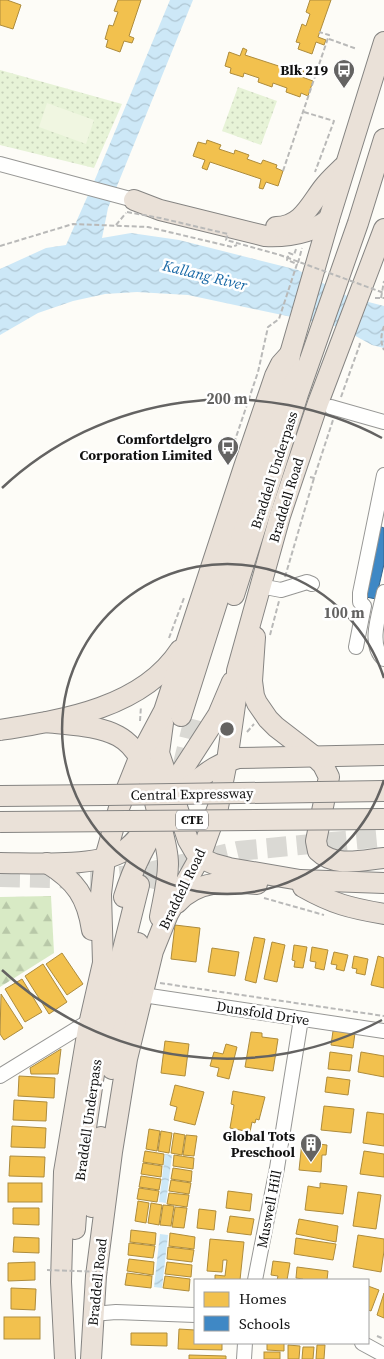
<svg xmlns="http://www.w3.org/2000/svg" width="384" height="1359" viewBox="0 0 384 1359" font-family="'Source Serif 4',serif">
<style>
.forest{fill:url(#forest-firs)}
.park{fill:url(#park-dots)}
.pitch{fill:#f0f6e1}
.water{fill:url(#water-waves)}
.homes{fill:#f2c14e;stroke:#ae8c3c}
.schools{fill:#3f88c5;stroke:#31648f}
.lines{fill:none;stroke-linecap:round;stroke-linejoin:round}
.highway-tunnel{stroke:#dad9d4;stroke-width:20;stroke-dasharray:20 10;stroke-linecap:butt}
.minor-casing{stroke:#979795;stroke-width:16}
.highway-casing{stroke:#858482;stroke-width:22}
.path{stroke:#b9b9b8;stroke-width:2;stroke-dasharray:5 2.5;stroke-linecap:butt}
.minor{stroke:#fffffe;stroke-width:14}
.highway{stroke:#eae1d8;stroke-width:20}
.highway-bridge-casing{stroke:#858482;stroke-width:22;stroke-linecap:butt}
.path-bridge{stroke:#b9b9b8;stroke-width:2;stroke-dasharray:5 2.5;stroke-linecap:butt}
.highway-bridge{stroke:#eae1d8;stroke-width:20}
.ring{fill:none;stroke:#646362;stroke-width:2.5}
.labels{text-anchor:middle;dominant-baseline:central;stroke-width:5;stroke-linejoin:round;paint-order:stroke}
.shield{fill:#fff;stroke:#585858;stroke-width:1}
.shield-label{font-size:12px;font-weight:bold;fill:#111}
.poi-label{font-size:14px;font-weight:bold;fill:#111;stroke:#fff;text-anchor:end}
.street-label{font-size:14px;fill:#111;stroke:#fff}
.water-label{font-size:15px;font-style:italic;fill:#1768a6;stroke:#fff}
.centre{fill:#646362;stroke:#fff;stroke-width:2.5}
.ring-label{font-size:15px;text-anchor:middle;font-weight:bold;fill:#646362;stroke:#fff;stroke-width:5;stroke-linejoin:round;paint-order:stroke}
</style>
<defs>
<pattern id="forest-firs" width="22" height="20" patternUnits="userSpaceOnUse" patternTransform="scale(1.25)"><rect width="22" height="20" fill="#d8eac5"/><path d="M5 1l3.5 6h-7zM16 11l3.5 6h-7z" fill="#b8c8a8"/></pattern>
<pattern id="park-dots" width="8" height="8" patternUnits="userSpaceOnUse" patternTransform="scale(1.25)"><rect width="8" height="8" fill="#e7f3d7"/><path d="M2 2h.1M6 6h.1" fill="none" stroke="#c5cfb8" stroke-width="1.8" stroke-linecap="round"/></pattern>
<pattern id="water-waves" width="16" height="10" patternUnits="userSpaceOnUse" patternTransform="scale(1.25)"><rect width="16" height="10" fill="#cde8f7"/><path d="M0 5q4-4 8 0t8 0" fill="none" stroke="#afc6d3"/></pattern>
</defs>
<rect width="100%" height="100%" fill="#fdfcf7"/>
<polygon class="forest" points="51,896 54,953 0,987 0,897"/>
<g class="park">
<polygon points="0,70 122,104 94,168 0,145"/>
<polygon points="238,87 277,101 261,145 222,131"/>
</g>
<polygon class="pitch" points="47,103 94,120 86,144 39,127"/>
<g class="water">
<polygon points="170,0 193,0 108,208 102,238 131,233 179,240 298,270 349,297 384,306 384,348 372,345 339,327 188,295 137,292 105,294 73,301 38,313 0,335 0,269 46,248 66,245 96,177"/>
<polygon points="165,1154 172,1155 166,1203 159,1202"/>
<polygon points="160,1234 168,1235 162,1288 154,1287"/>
</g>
<g class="homes">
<polygon points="0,0 7,0 21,5 13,29 0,25"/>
<polygon points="118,0 141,0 129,36 134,38 132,43 124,41 120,52 106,47 108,40 105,39 109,25 113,26 118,12 114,11"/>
<polygon points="310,0 331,0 318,37 326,40 324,45 316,42 312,54 298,49 300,43 296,42 302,24 306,26 310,14 306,12"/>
<polygon points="243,48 247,50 245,55 297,72 298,67 304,69 302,77 313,81 308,96 301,93 300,97 286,92 287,88 273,83 272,87 258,82 259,78 244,73 243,77 230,73 231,68 225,66 229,52 240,56"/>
<polygon points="207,140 221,145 219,149 234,154 235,150 249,155 247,159 261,164 263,160 277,165 276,168 283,171 278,186 266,182 263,189 259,188 261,179 210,162 207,170 202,168 205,160 193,156 198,142 206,144"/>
<polygon points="175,925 200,928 196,962 171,959"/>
<polygon points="254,937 265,939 256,983 245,980"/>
<polygon points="272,942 285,945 277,982 264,979"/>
<polygon points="294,945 307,947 303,968 294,967 295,961 292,960"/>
<polygon points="312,947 328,950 324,970 315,968 316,962 310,961"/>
<polygon points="212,948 239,952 235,976 208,972"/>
<polygon points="334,952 348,955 344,971 336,969 337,965 331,964"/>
<polygon points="62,953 83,984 67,995 46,964"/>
<polygon points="354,956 368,959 365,975 356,973 357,969 352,968"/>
<polygon points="378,956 384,958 384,988 371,985"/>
<polygon points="43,964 67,1002 49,1014 25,976"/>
<polygon points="22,979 42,1012 25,1022 5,989"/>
<polygon points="1,994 23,1028 4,1040 0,1034"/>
<polygon points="333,1031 355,1033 353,1048 331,1045"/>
<polygon points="251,1032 262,1033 262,1037 278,1039 273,1071 245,1067"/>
<polygon points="165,1041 189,1044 185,1076 161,1073"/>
<polygon points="226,1044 237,1047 229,1079 217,1076 219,1068 210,1066 214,1052 223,1054"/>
<polygon points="61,1049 58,1074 31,1074 30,1068"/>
<polygon points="330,1052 352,1055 350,1071 328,1069"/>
<polygon points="361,1052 384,1056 384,1077 358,1072"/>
<polygon points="19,1076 55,1078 54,1098 18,1096"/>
<polygon points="327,1077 350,1080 348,1095 325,1092"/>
<polygon points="175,1085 204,1092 195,1125 174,1120 177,1107 170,1105"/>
<polygon points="233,1091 265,1097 259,1120 256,1119 255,1123 252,1122 250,1132 230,1128 234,1105 231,1104"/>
<polygon points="14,1100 47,1102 46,1121 13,1120"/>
<polygon points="324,1106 354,1109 351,1133 321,1130"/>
<polygon points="367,1112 384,1114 384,1146 363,1143"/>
<polygon points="12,1126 46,1128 45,1148 11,1147"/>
<polygon points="149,1129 160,1131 157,1151 146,1149"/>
<polygon points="161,1131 172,1133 169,1153 158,1151"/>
<polygon points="174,1133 185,1135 182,1155 171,1153"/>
<polygon points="186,1135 197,1136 194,1156 183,1155"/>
<polygon points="302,1142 327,1145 326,1155 322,1155 321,1172 299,1170"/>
<polygon points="145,1151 164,1154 163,1165 143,1162"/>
<polygon points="364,1151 384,1154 384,1177 360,1174"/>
<polygon points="174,1155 194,1158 193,1169 173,1166"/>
<polygon points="10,1156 45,1157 44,1177 9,1176"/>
<polygon points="143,1163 162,1166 161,1177 141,1174"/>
<polygon points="173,1168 192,1171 191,1182 171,1179"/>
<polygon points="141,1176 161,1179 159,1190 139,1187"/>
<polygon points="171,1180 191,1183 189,1194 169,1191"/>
<rect x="8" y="1183" width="34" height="19"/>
<polygon points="320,1183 347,1186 343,1214 305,1210 308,1186 320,1188"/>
<polygon points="139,1188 159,1191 157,1202 137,1199"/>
<polygon points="228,1191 252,1194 250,1211 226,1208"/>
<polygon points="358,1192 381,1195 376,1229 353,1226"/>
<polygon points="169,1193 189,1195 187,1207 167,1204"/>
<polygon points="138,1201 149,1203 146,1223 135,1221"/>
<polygon points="151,1203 162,1205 159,1225 148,1223"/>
<polygon points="163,1205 174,1206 171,1226 160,1225"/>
<polygon points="175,1207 187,1208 184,1228 172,1227"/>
<polygon points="13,1208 39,1208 39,1225 13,1224"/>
<polygon points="199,1209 216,1211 214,1230 197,1228"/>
<polygon points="230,1216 254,1219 251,1235 227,1232"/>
<polygon points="299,1219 338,1226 336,1242 296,1234"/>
<polygon points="131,1230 156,1233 155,1245 130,1242"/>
<polygon points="170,1233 195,1237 194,1249 169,1246"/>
<polygon points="358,1235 384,1239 384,1251 381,1272 353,1267"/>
<polygon points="14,1237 39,1238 39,1253 13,1252"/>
<polygon points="296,1238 336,1244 333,1260 294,1254"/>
<polygon points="210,1239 244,1242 240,1280 215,1280 215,1275 225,1276 227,1260 223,1260 222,1272 207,1271"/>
<polygon points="129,1243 155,1246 153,1258 128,1255"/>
<polygon points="168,1247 194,1250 192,1262 167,1259"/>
<polygon points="129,1259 154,1262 153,1275 127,1271"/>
<polygon points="273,1261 290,1263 287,1280 277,1280 278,1276 271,1275"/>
<polygon points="35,1262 35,1280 8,1281 8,1263"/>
<polygon points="167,1262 192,1265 191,1277 165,1274"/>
<polygon points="297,1267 328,1271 327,1280 303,1280 303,1279 296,1278"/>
<polygon points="127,1273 152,1276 151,1288 125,1285"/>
<polygon points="165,1276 190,1279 189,1291 163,1288"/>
<polygon points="368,1286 379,1290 371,1311 368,1310"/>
<polygon points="11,1288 36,1289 35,1310 11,1309"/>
<polygon points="384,1293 384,1318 377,1315"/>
<rect x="4" y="1317" width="36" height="22"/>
<polygon points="179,1329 195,1330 195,1343 222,1343 222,1350 178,1349"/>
<polygon points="131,1333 167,1333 167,1346 131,1345"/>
<polygon points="267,1343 284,1343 284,1351 267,1350"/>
<polygon points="288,1345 300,1346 299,1359 288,1359"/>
<polygon points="317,1345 325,1345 324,1359 316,1359"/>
<polygon points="303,1347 314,1347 313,1359 302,1359"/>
<rect x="264" y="1352" width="16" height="7"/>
<polygon points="189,1355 226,1356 226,1359 189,1359"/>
</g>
<polygon class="schools" points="379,526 384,528 384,564 376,599 366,597 375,556 372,555"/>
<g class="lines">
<g class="highway-tunnel">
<polyline points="182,768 194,719"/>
<polyline points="0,877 97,879 145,873 238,851 384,837"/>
<polyline points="150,888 158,859"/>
</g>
<g class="minor-casing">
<g id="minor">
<polyline points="0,164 134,200"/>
<polyline points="331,407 384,422"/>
<polyline points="260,586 281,590 307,582 312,584"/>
<path d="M384 592C380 612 367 645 384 659"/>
<polyline points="356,647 364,606 360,602 360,593 384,475"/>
<polyline points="143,995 384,1031"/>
<polyline points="0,1076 91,1020"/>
<polyline points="255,1280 277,1168 301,1019"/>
<polyline points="93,1314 116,1312 195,1315"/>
<polyline points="362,1343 384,1355"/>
<polyline points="244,1359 245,1343"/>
</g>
</g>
<g class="highway-casing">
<g id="highway">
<path d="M134 200 160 210 265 236C288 237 311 234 329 219"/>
<path d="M276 227C301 227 310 205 323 188 329 180 336 174 343 167"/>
<polyline points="234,595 298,394 358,223 384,139"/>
<path d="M255 637 252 681 254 696 257 703 268 719 276 727 315 757 323 765 329 777 316 841 318 851C335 868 363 860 384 858"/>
<polyline points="181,716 287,382 290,354 329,219 384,42"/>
<path d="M47 722C69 725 97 725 118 736 146 751 152 791 159 819 163 834 168 849 168 864 168 882 163 900 160 917"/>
<polyline points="163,723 159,753 188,840 195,852 205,860 214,864 229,868 300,880 384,883"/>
<path d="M0 730C63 720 142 708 180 650"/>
<polyline points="0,796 107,795"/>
<polyline points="165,797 218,715 232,682"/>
<path d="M0 863C31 863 92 867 120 853 132 847 139 836 147 826"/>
<path d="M47 863C76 881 87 897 92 930"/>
<path d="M303 887C333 904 350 908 384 914"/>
<path d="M124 897C140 845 182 773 238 758L384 755"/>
<path d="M177 903C199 879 228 882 257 884"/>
<polyline points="112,1069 138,943"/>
<polyline points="92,1207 95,1173 101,1137"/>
<polyline points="75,1229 79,1174 97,1054 139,885"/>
<polyline points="65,1359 61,1282 64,1172 88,1029 103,963 101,894 105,858 119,808 139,758 164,711 244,467 275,376 281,364 290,354"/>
<polyline points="91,1359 96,1276 112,1152 127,1059 153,951 168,914 200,857 218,807 227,761 236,698 237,671 280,516 318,403 384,229"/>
</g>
</g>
<g class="path">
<polyline points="329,39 357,49"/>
<polyline points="304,112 334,121 315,172"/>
<polyline points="283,171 329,35 319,32"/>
<polyline points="116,225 126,213"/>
<polyline points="0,246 73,224 148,227 232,247 237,245"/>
<polyline points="298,263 302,248"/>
<polyline points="375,298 384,298"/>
<polyline points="381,298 384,281"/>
<path d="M384 326C381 335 380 341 384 350"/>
<polyline points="341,397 360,344 358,341"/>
<polyline points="232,456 230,455 258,372 268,327 279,319 297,264 287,260 289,253 294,255 296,249"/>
<polyline points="310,477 314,478 333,420"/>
<polyline points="285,577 314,478"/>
<polyline points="270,635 279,601"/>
<polyline points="169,638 184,598"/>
<polyline points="140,721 141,706"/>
<polyline points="247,732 254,724"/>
<polyline points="264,898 324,915"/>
<polyline points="160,983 384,1016"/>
<polyline points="377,1336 384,1339"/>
</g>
<use href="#minor" class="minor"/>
<use href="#highway" class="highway"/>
<g class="highway-bridge-casing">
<g id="highway-bridge">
<polyline points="107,795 384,791"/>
<polyline points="0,822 384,819"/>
</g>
</g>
<g class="path-bridge">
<polyline points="127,212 160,218 228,234 226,240 280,255 384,293"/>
<polyline points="47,1270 108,1272"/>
</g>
<use href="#highway-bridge" class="highway-bridge"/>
</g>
<g class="ring">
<path d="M384 780A165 165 0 1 1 384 678"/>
<path d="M382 1020A330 330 0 0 1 2 970M2 488A330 330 0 0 1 382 438"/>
</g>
<defs>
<g id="bus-pin" transform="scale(1.125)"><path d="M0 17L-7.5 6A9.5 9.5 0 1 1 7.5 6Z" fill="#646362" stroke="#fff"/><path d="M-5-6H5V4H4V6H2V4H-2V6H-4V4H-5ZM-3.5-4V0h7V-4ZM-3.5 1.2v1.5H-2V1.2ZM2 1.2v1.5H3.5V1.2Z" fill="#fff"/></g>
<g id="building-pin" transform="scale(1.125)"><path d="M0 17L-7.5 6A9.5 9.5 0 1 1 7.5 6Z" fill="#646362" stroke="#fff"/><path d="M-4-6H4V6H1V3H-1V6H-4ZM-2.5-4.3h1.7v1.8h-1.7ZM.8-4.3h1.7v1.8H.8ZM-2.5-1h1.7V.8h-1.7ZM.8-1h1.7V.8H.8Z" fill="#fff"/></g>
</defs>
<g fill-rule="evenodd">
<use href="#bus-pin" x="344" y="70"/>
<use href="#bus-pin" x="228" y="447"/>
<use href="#building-pin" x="311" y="1144"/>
</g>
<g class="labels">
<rect class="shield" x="176" y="810.5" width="32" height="19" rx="4"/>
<g class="shield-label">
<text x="192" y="820">CTE</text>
</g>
<g class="poi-label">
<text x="328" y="70">Blk 219</text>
<text x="212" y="439">Comfortdelgro<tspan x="212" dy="16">Corporation Limited</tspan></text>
<text x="295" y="1136">Global Tots<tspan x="295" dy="16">Preschool</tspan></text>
</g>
<g class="street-label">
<text transform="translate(274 470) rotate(-72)">Braddell Underpass</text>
<text transform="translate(286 500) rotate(-73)">Braddell Road</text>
<text transform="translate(192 794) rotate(-1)">Central Expressway</text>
<text transform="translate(182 889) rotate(-64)">Braddell Road</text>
<text transform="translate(263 1013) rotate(9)">Dunsfold Drive</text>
<text transform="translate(88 1120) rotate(-82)">Braddell Underpass</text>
<text transform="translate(269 1209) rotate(-79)">Muswell Hill</text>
<text transform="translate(97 1282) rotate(-84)">Braddell Road</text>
</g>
<g class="water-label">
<text transform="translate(205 275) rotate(14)">Kallang River</text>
</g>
</g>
<circle cx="227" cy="729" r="8" class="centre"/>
<g class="ring-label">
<text x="227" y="404">200 m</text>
<text x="344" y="618">100 m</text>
</g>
<rect x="194" y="1279" width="175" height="65" fill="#ffffff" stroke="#a0a0a0"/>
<rect x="204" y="1292" width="25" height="15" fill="#f2c14e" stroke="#a0a0a0"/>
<text x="239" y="1304" font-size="15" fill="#111111">Homes</text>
<rect x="204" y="1316" width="25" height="15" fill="#3f88c5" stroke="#a0a0a0"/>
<text x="239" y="1329" font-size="15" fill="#111111">Schools</text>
</svg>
